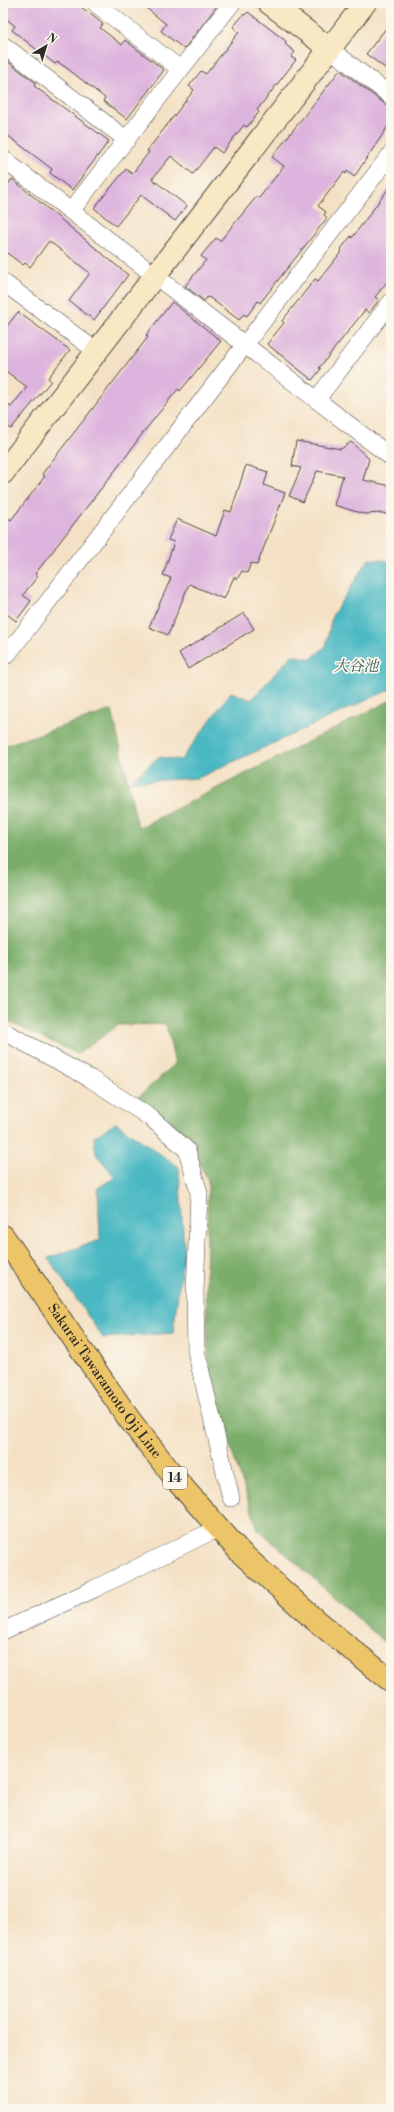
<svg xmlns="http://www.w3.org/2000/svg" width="394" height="2112" viewBox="0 0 394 2112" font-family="'Libre Bodoni','Noto Serif JP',serif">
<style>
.forest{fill:#7aad69;stroke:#526c4a}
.water{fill:#4ab8c3;stroke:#3a7277}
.building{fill:#ddb4dd}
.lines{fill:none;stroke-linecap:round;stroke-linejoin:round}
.street-casing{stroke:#494642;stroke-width:18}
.secondary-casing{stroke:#494642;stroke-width:24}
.primary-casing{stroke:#494642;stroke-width:24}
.street{stroke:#fff;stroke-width:17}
.secondary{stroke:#f8e8c3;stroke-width:22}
.primary{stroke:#edc569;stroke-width:22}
.labels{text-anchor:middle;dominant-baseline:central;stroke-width:3.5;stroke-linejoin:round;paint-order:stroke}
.shield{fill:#fbf7ec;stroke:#696865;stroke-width:1}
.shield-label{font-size:13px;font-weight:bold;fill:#2b2b2b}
.street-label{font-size:14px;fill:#2b2b2b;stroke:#fbf7ec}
.water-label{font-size:15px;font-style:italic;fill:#365c60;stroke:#fbf7ec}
</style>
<rect width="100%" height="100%" fill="#fbf7ec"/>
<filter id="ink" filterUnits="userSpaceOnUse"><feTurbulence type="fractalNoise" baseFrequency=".025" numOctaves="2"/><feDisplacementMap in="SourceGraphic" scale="8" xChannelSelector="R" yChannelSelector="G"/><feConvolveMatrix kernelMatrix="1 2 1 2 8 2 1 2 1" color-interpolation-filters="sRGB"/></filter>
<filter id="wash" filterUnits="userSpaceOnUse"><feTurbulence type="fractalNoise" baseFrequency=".012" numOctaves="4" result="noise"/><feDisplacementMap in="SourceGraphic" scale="16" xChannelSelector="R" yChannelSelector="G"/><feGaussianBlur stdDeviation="0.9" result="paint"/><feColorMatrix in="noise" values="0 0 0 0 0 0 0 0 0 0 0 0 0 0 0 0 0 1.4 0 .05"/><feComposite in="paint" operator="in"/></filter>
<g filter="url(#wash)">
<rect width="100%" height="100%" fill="#f4e1c5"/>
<polygon class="forest" points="391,700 391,1648 258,1529 229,1443 209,1376 206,1284 208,1181 187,1136 137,1098 175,1064 166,1024 118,1025 78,1054 3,1019 3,746 112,710 138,828"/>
<g class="water">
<polygon points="369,559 391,561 391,689 198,778 129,782 159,757 181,760 231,692 251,700 292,655 311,659 326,646 332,616"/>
<polygon points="116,1123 179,1167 184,1248 173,1333 103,1338 48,1258 100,1240 98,1188 115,1177 96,1154 94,1137"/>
</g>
<g id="blocks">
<g class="building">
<polygon points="3,3 76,3 103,24 100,28 122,45 125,40 164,70 127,119 103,101 105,98 68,69 58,62 55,64 12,30 15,26 3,16"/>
<polygon points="140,3 219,3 184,49 161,31 166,24"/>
<polygon points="248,12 287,42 285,44 295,52 291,57 296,60 257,110 259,112 247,127 244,125 222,153 214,147 193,174 171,156 152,179 187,206 175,221 141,195 116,226 94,208 126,169 132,174 149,152 147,151 194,90 189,86 201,71 206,74 239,32 233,27 244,14 245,15"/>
<polygon points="391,22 391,61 385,68 366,54"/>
<polygon points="3,58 36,83 34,86 109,141 72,190 50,173 52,169 3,132"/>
<polygon points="340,70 385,104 391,106 391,122 354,177 347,171 346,174 344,172 318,206 326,212 324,215 327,218 260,303 258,301 247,316 244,314 239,320 210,298 207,297 204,301 185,286 206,260 201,256 216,238 220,241 257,196 259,198 284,166 272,157"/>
<polygon points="12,179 128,275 94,320 69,301 90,273 49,241 30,267 25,263 23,265 3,250 3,191"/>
<polygon points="391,185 391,277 375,297 379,300 369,313 365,310 319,368 321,369 312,380 267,344 284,323 282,321 315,279 318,281 342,251 341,249 351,236 352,238"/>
<polygon points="172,302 221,341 180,391 178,389 142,434 127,455 35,574 38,576 23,595 31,601 16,621 3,611 3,525 8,518 11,520 29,497 45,476 42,474 148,337 146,335"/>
<polygon points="18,312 70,350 48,378 51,381 11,429 3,423 3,401 11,407 27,387 3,369 3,331"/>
<polygon points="296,441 341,449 351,442 369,459 363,480 391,486 391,516 383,513 364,514 334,505 343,476 317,471 303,502 289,496 301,468 292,466"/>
<polygon points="246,465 268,472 264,485 285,493 257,565 251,563 247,573 242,571 237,579 234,577 224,599 189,584 168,635 149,627 171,578 163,575 174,542 168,540 177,519 216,536 225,510 231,512"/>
<polygon points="244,613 254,629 188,669 179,653"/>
</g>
</g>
</g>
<g filter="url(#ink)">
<use href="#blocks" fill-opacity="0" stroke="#494642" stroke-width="1"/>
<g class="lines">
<g class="street-casing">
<g id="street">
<polyline points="95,3 180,69"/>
<polyline points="3,45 127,140"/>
<polyline points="330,49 391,96"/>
<polyline points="3,159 391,457"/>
<polyline points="71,211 232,3"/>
<polyline points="3,282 96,351"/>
<polyline points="317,399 391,302"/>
<polyline points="3,652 7,655 391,154"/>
<polyline points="3,1031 91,1079 151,1118 187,1150 199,1193 195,1293 196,1351 231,1498"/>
<polyline points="3,1631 94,1589 218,1528"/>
</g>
</g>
<g class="secondary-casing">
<g id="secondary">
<polyline points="269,3 330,49"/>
<polyline points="3,473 365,3"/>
</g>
</g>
<g class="primary-casing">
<g id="primary">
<path id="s1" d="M3 1236 129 1419 178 1482 240 1552 315 1620 391 1681"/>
</g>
</g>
<use href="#street" class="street"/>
<use href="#secondary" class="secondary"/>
<use href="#primary" class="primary"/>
</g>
</g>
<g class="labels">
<rect class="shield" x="163" y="1467" width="24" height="22" rx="3"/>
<g class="shield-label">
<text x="175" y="1478">14</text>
</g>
<g class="street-label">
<text stroke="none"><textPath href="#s1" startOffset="177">Sakurai Tawaramoto Oji Line</textPath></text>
</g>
<g class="water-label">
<text x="356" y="666">大谷池</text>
</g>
</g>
<rect width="394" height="2112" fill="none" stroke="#fbf7ec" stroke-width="16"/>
<g transform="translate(46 46) rotate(38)" stroke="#fbf7ec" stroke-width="3" paint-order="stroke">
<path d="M0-3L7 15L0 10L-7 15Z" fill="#2b2b2b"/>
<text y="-6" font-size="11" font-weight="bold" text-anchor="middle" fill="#2b2b2b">N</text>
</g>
</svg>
